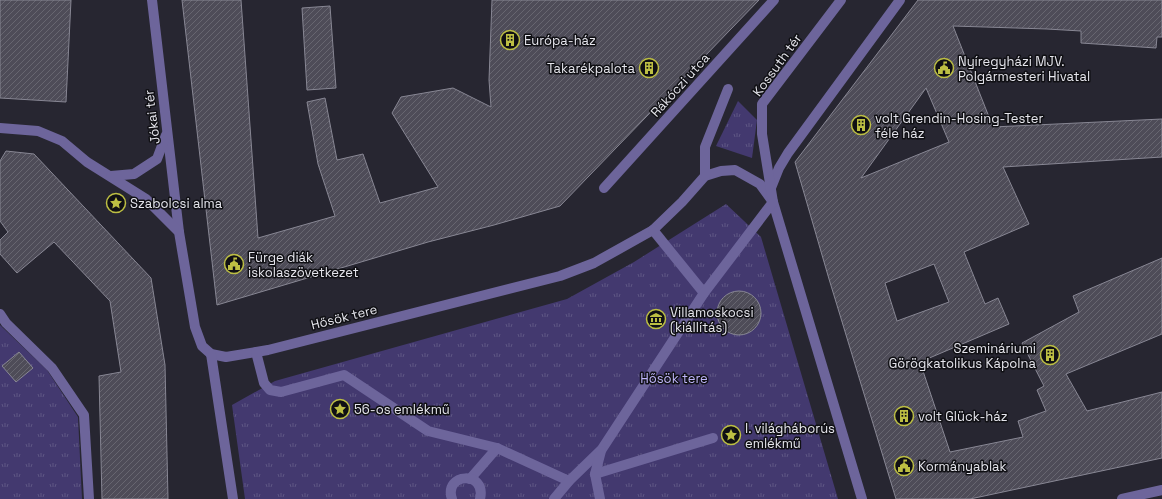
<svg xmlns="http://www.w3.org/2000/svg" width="1162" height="499" viewBox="0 0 1162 499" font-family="'Space Grotesk',sans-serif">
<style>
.park{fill:url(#park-tufts)}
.building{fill:url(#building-hatch);stroke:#888794;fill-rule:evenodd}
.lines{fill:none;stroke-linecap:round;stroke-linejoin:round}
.minor{stroke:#6d659b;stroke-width:10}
.labels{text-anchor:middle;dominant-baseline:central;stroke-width:3;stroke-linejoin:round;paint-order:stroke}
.poi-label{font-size:13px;fill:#e5e5ec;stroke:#101014;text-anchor:start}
.street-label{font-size:13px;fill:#e5e5ec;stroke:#101014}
.park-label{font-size:13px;fill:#bfb6fa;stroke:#101014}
</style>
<defs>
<pattern id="park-tufts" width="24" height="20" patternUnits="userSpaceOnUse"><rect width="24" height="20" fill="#43396f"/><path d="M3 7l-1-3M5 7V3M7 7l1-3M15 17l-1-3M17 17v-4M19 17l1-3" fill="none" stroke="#5e5684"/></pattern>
<pattern id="building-hatch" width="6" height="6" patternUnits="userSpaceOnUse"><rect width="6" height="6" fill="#4e4c58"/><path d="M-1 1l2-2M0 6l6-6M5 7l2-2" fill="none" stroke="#676670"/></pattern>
</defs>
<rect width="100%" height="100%" fill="#272631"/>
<g class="park">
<polygon points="738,101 757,120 752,158 716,146"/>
<polygon points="726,204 761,237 838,499 245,499 232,405 275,381 567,299 634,262"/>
<polygon points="0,325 47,370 78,417 82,499 0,499"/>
</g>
<g class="building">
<polygon points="0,0 71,0 66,102 0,98"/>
<polygon points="182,0 241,0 258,238 335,216 318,164 307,102 325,98 337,160 363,154 380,203 438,187 392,113 401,97 453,88 491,107 489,80 492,0 759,0 560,206 494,225 428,242 217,305"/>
<path d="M918 0H1162V37H1157L1156 48 1081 43V31L1047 29 953 26 993 127 1162 119V157L1003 167 1029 224 964 252 985 304 998 298 1009 324 920 362 950 452 1023 437 1018 421 1046 411 1037 390 1044 386 1022 343 1079 312 1073 296 1162 258V334L1066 374 1087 411 1162 392V458L970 499H896L829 279 795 162ZM926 88 949 142 861 178ZM934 264 949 302 897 321 885 283Z"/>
<polygon points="330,6 336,88 307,90 302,8"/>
<polygon points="6,151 34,154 151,278 165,365 168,499 102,499 99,376 121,372 110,301 54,242 17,273 0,254 0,240 8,232 0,221 0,161"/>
<circle cx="739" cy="313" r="22"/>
<polygon points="19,352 33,368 16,382 2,366"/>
</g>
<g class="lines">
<g class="minor">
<polyline points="152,0 179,232"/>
<polyline points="0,128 38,131 62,141 87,162 146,199 179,232 195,327 202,346 211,354 226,357 268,350 560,276 594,263 653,230 682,202 705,176 721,171 735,170 760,184 773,202 862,499"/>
<polyline points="111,176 134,174 157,159 166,135"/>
<polyline points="705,176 705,147 728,89"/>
<polyline points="604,188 774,0"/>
<polyline points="771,188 779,168 788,153 900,0"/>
<polyline points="653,230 704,293"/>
<polyline points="0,314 6,323 52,368 84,415 89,499"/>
<polyline points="256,352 264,383 270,390 281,392 344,375 428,431 497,448 569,481"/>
<polyline points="211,354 233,499"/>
<polyline points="595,474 713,438"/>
<polyline points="470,479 497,448"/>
<path d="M452 499C443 473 487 470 480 499"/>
<polyline points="554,499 569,481 602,449 704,293 773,202 762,134 762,104 841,0"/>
<polyline points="600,499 595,474 601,451"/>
<polyline points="1122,499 1162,490"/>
</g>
</g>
<defs>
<g id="building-ring" transform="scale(1)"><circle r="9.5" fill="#101014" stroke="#bdbf43" stroke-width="1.5"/><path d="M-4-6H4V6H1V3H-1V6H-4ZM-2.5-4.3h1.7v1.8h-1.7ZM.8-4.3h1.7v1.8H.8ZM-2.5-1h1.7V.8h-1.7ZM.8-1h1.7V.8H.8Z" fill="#bdbf43"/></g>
<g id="civic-ring" transform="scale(1)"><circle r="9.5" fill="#101014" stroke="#bdbf43" stroke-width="1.5"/><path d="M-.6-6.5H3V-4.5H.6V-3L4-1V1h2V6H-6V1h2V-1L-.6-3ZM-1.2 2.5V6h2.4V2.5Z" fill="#bdbf43"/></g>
<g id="sight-ring" transform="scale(1)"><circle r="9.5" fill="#101014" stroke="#bdbf43" stroke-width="1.5"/><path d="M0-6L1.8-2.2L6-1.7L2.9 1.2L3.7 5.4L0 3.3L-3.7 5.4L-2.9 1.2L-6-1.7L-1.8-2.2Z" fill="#bdbf43"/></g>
<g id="museum-ring" transform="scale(1)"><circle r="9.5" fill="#101014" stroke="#bdbf43" stroke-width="1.5"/><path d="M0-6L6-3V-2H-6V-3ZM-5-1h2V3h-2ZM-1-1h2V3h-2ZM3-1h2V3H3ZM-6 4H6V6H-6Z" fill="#bdbf43"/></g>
</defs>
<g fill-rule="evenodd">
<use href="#building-ring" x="510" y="40"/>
<use href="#building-ring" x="649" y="68"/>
<use href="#civic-ring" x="944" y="68"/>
<use href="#building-ring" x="861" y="125"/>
<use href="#sight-ring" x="116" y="203"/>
<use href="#civic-ring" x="234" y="264"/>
<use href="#museum-ring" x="656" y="319"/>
<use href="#building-ring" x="1050" y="355"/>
<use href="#sight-ring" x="340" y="409"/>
<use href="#building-ring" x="904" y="416"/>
<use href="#sight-ring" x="731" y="435"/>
<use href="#civic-ring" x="904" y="466"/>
</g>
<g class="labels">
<g class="poi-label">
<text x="524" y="40">Európa-ház</text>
<text x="958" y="61">Nyíregyházi MJV.<tspan x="958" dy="15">Polgármesteri Hivatal</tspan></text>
<text x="635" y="68" text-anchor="end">Takarékpalota</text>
<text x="875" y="118">volt Grendin-Hosing-Tester<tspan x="875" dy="15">féle ház</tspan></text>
<text x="130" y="203">Szabolcsi alma</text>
<text x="248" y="257">Fürge diák<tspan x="248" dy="15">iskolaszövetkezet</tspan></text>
<text x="670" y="312">Villamoskocsi<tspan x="670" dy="15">(kiállítás)</tspan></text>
<text x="1036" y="348" text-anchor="end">Szemináriumi<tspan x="1036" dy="15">Görögkatolikus Kápolna</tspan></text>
<text x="354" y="409">56-os emlékmű</text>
<text x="918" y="416">volt Glück-ház</text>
<text x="745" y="428">I. világháborús<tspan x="745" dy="15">emlékmű</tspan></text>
<text x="918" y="466">Kormányablak</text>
</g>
<g class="street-label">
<text transform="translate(777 65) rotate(-54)">Kossuth tér</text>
<text transform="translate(680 85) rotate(-48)">Rákóczi utca</text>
<text transform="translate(152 117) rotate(-97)">Jókai tér</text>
<text transform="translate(344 317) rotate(-14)">Hősök tere</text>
</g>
<g class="park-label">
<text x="674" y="378">Hősök tere</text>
</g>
</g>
</svg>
